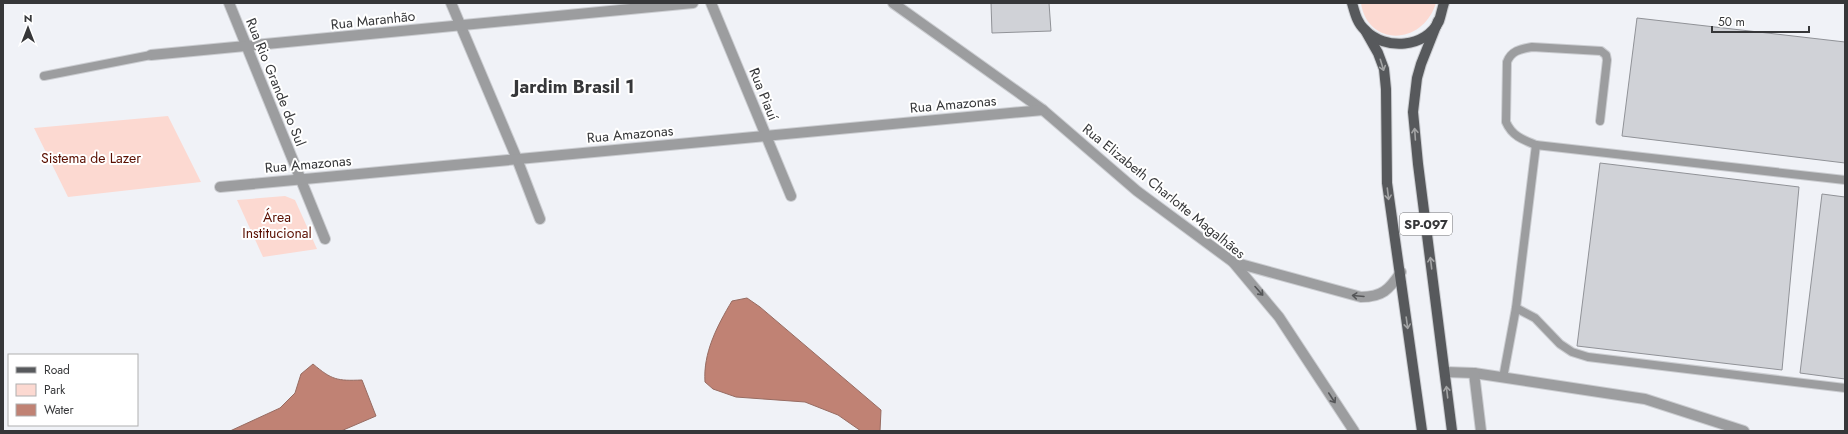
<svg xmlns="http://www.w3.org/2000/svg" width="1848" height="434" viewBox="0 0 1848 434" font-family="Jost,sans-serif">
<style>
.green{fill:#fcd9d1}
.water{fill:#c08274;stroke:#976c62}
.building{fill:#d0d2d7;stroke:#909297}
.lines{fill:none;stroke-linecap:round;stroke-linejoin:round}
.lane-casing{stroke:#cbcdd1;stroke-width:10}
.street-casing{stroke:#cbcdd1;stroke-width:12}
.primary-casing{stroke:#cbcdd1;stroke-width:12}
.lane{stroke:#9c9d9f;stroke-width:8}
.street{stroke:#9c9d9f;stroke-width:10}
.primary{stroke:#57595c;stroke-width:10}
.oneway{stroke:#a3a4a5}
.oneway2{stroke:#555658}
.labels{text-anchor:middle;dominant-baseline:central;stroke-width:4;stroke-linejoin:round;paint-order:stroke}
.shield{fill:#fff;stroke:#727374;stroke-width:1}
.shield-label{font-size:13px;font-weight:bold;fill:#363739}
.street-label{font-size:14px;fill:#363739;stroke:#fff}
.park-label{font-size:14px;fill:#5a0f01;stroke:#fff}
.district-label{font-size:18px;font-weight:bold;fill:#363739;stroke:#fff}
</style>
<rect width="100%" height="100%" fill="#f0f2f7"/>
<g class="green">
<path d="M1361 3H1436C1422 47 1367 46 1361 3Z"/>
<polygon points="168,116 201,182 68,197 34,128"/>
<polygon points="285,196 295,200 317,249 263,257 237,200"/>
</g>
<g class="water">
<path d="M747 298 760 307 881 410 880 431H861L838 415 805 402 736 397 713 389 705 382C703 353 717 326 732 301Z"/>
<path d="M313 364C332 380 337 381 362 380L376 416 341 431H230L280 408 295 393 301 374Z"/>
</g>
<g class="building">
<polygon points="991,3 1049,3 1051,31 992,33"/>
<polygon points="1637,18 1845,42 1845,163 1622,136"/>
<polygon points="1600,163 1799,187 1782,370 1577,346"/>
<polygon points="1822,194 1845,197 1845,379 1800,373"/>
</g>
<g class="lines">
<g class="lane-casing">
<g id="lane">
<polyline points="44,76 151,55"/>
<path d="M1536 145C1523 140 1512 136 1506 122L1507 62C1511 51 1520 49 1532 47L1601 51 1606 55 1607 60 1600 121"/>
<polyline points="1516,308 1535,318 1560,344 1572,352 1588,357 1845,388"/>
<polyline points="1503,378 1516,308 1536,145 1845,180"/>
</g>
</g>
<g class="street-casing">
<g id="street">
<polyline points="229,3 325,239"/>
<polyline points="451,3 517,159 540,219"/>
<polyline points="711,3 791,196"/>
<polyline points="893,3 1043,110 1137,191 1233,262 1279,317 1354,431"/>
<polyline points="151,55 693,3"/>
<polyline points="220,187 1043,110"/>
<path d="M1233 262 1361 297C1382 297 1389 290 1401 272"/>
<polyline points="1445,372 1474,373 1645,399 1744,431"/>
<polyline points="1474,373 1481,431"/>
</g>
</g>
<g class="primary-casing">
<g id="primary">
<path d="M1352 3C1355 13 1357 23 1365 30 1385 51 1426 48 1439 21 1441 15 1442 9 1444 3"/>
<polyline points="1438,21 1421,64 1417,78 1413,112 1418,164 1452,431"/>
<polyline points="1365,30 1378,53 1384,69 1386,89 1387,183 1422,431"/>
</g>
</g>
<use href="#lane" class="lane"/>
<use href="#street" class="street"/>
<use href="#primary" class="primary"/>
</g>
<defs><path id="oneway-shaft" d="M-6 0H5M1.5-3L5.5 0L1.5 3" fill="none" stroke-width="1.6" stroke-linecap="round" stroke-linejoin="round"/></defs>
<g class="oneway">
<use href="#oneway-shaft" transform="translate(1382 65) rotate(73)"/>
<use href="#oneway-shaft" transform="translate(1415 134) rotate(-94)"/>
<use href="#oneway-shaft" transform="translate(1388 194) rotate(83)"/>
<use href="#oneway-shaft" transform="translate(1431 263) rotate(-97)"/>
<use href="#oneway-shaft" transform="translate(1407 323) rotate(82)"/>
<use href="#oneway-shaft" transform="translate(1447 392) rotate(-97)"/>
</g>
<g class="oneway2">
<use href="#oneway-shaft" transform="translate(1259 291) rotate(48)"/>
<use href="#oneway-shaft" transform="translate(1358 296) rotate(-175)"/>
<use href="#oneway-shaft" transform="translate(1332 398) rotate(57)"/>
</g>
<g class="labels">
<rect class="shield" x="1400" y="213" width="52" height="22" rx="3"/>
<g class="shield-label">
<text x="1426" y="224">SP-097</text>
</g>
<g class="street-label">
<text transform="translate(373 20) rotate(-6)">Rua Maranhão</text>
<text transform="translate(276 82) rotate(68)">Rua Rio Grande do Sul</text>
<text transform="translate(764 94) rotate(68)">Rua Piauí</text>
<text transform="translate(953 104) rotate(-5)">Rua Amazonas</text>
<text transform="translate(630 134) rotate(-5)">Rua Amazonas</text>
<text transform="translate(308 164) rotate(-5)">Rua Amazonas</text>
<text transform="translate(1164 191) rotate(39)">Rua Elizabeth Charlotte Magalhães</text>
</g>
<g class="park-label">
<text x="91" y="158">Sistema de Lazer</text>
<text x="277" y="217">Área<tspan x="277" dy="16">Institucional</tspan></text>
</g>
<g class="district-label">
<text x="574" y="87">Jardim Brasil 1</text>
</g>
</g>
<rect width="1848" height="434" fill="none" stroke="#363739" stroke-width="8"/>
<rect x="8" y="354" width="130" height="72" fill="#ffffff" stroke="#afafb0"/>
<rect x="16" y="367" width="20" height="6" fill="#57595c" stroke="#afafb0"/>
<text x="44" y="374" font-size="12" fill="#363739">Road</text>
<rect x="16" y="384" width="20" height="12" fill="#fcd9d1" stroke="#afafb0"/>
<text x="44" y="394" font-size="12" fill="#363739">Park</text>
<rect x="16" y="404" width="20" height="12" fill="#c08274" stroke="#afafb0"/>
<text x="44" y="414" font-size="12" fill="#363739">Water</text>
<g transform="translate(28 28)" stroke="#ffffff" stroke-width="3" paint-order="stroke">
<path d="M0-3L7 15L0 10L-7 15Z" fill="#363739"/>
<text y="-6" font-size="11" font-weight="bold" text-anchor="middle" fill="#363739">N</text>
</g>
<path d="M1712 26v6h97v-6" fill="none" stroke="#363739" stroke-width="2"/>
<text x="1718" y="26" font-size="12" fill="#363739" stroke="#ffffff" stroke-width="3" paint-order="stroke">50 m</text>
</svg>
